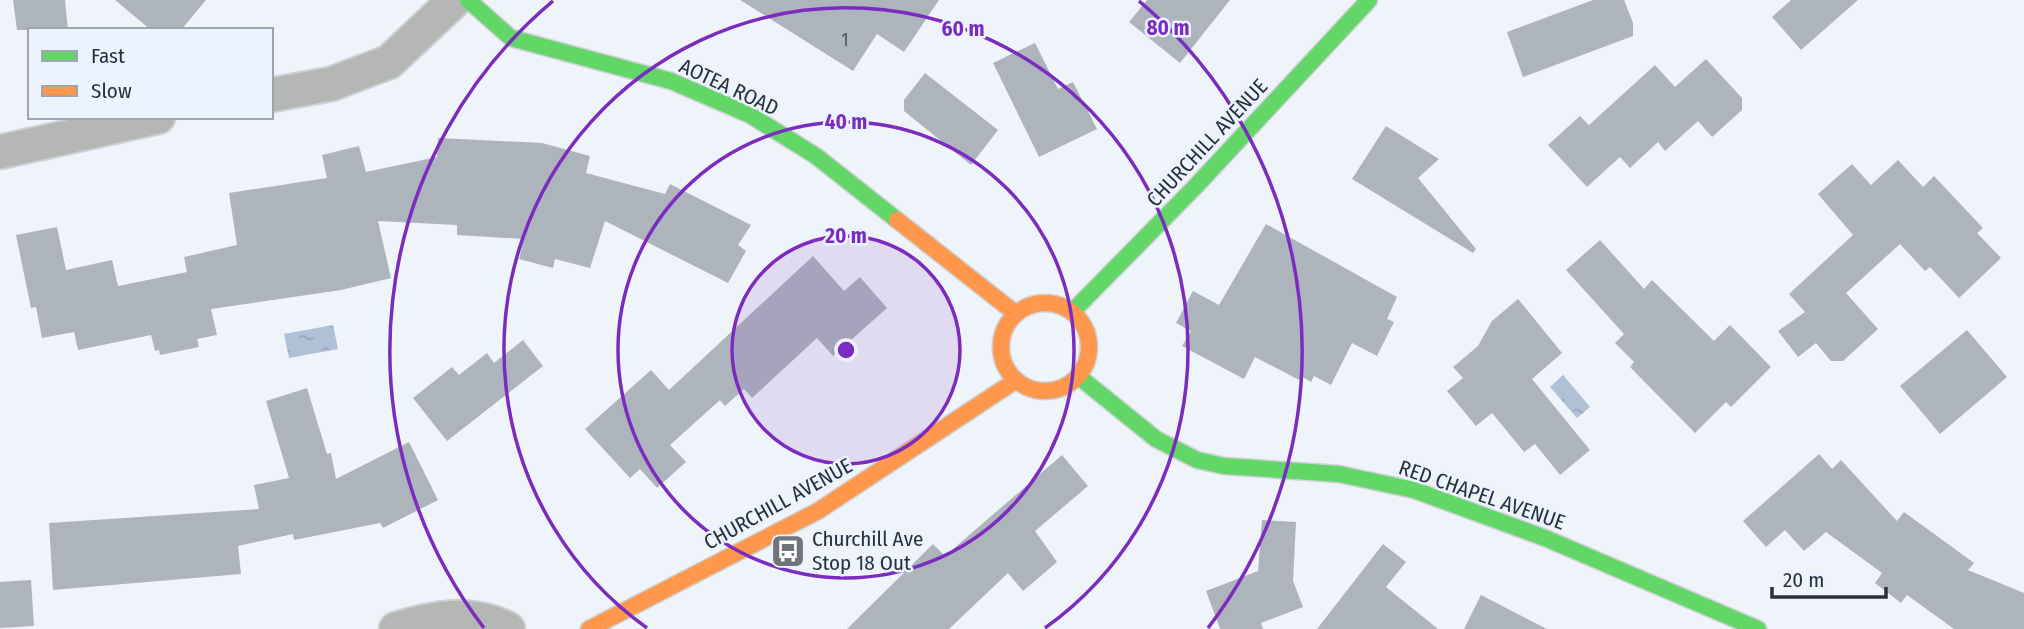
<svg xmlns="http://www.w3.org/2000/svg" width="2024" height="629" viewBox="0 0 2024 629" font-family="'Fira Sans Condensed',sans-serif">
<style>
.water{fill:url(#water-ripples)}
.building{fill:#aeb4bc}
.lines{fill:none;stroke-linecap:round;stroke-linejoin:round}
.street-casing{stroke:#cdd1d6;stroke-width:37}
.fast-casing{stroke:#cdd1d6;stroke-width:19}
.slow-casing{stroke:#cdd1d6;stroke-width:19}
.street{stroke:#b4b7b4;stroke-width:33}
.fast{stroke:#63d668;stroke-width:16}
.slow{stroke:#ff974d;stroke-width:16}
.ring{fill:none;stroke:#7b2cbf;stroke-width:3.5}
.labels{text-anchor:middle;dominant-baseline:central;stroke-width:5;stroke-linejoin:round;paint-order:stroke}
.number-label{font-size:18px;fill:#4c5159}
.street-label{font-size:21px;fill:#2b3038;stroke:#eaf3ff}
.poi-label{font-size:21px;fill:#2b3038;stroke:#eaf3ff;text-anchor:start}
.centre{fill:#7b2cbf;stroke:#eaf3ff;stroke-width:3.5}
.ring-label{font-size:21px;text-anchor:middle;font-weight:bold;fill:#7b2cbf;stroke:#eaf3ff;stroke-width:5;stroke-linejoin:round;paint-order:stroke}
</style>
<defs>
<pattern id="water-ripples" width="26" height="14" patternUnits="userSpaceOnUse" patternTransform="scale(1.75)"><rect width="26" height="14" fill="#afc0d7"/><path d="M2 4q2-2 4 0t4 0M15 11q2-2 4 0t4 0" fill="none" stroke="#97a5b9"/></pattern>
</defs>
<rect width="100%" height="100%" fill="#eff4fa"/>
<g class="water">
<polygon points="333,325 338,349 289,358 284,334"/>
<polygon points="1563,375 1590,407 1577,418 1550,387"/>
</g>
<g class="building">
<polygon points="13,0 65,0 68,30 17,30"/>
<polygon points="115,0 206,0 181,30 151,30"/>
<polygon points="740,0 939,0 904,52 877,34 853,71"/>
<polygon points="1147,0 1230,0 1180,63 1129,22"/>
<polygon points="1593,0 1624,0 1633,23 1633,36 1523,77 1507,32"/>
<polygon points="1791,0 1858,0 1801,50 1772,17"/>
<polygon points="1035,43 1058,89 1073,82 1097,129 1039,157 993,63"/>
<polygon points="1706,59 1742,98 1742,110 1712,137 1698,121 1665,151 1658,142 1630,168 1620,157 1587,187 1548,145 1580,116 1589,125 1655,65 1675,87"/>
<polygon points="925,73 998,130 971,165 904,111 904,100"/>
<polygon points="1386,126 1439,159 1418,178 1476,249 1473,253 1352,179"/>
<polygon points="438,138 542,143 590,156 586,173 665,194 670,184 751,225 738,245 746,251 728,283 605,221 590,268 555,259 553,268 519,259 524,239 457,235 457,225 378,221 391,278 341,290 211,309 217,335 197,339 199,347 160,355 159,350 155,351 151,335 78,350 74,332 42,338 36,307 31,308 16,235 57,227 66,270 112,260 118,286 187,272 184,257 237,245 229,193 327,178 322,155 359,146 366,172 437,157"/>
<polygon points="1898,160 1923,187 1934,176 1983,228 1977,233 2001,258 1959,298 1930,267 1925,271 1900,244 1846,293 1878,329 1843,361 1831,361 1816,343 1798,357 1778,331 1805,312 1789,294 1853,235 1818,194 1852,164 1871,185"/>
<polygon points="1266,224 1397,297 1387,319 1394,322 1377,356 1352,343 1331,385 1314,376 1311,382 1301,376 1299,380 1255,357 1244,379 1182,346 1191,331 1176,323 1193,291 1219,305"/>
<polygon points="1600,240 1644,289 1652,280 1714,341 1730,325 1771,367 1731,407 1726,402 1695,433 1630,367 1634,362 1615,343 1624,334 1566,270"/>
<polygon points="813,256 844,291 860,277 887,308 833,356 817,338 752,398 744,389 725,406 720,400 670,445 686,462 657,488 640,469 630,478 585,429 651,370 669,390"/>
<polygon points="1518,299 1562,353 1532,379 1590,450 1560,475 1535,444 1524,452 1492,413 1476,426 1447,391 1463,378 1453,367 1478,346 1492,321"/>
<polygon points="1967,330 2007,377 1940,434 1900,386"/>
<polygon points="523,340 543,366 447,441 413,398 452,367 459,375 487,353 494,363"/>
<polygon points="307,388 327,454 331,453 336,479 409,442 438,500 383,528 380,523 294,540 293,534 238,546 241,574 53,590 49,523 259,509 254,485 289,478 266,401"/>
<polygon points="1819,454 1832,469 1841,460 1897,521 1904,512 1974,563 1968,570 2024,593 2024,629 1954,629 1907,595 1901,603 1875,583 1882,573 1826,532 1804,551 1785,530 1766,547 1743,521"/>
<polygon points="1062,455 1088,486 1035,531 1057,562 1023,591 1008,573 949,629 847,629 933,544 945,556"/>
<polygon points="1262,520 1296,522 1293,581 1303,607 1261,623 1263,629 1220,629 1206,591 1258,571"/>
<polygon points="1383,544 1406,562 1386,587 1438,629 1317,629"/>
<polygon points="31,580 34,626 0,628 0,582"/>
<polygon points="1481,595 1547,629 1464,629"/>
</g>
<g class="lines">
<g class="street-casing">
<g id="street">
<polyline points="271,95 331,84 389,62 455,0"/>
<polyline points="0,152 158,117"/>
<path d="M396 629C434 617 472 610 508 629"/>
</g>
</g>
<g class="fast-casing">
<g id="fast">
<polyline points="468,0 511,38 671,81 750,115 816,156 897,220"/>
<polyline points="1072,312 1195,187 1369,0"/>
<polyline points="1078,376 1156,439 1197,460 1224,466 1339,474 1414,490 1545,538 1758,629"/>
</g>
</g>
<g class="slow-casing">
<g id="slow">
<polyline points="897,220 1015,313"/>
<circle cx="1045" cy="347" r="44"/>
<polyline points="589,629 818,511 1015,381"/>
</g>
</g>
<use href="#street" class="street"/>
<use href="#fast" class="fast"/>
<use href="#slow" class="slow"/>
</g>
<circle cx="846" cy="350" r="114" fill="#7b2cbf" fill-opacity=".12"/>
<g class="ring">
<circle cx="846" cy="350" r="114"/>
<circle cx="846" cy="350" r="228"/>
<path d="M647 628A342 342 0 1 1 1045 628"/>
<path d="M484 628A456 456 0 0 1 553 1M1139 1A456 456 0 0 1 1208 628"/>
</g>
<defs>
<g id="bus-square" transform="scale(1.75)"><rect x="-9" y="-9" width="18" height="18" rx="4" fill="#70757c" stroke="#eaf3ff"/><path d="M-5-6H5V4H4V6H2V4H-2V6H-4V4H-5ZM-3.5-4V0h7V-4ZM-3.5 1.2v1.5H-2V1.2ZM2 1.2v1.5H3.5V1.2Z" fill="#fff"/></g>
</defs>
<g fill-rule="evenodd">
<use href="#bus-square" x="788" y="551"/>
</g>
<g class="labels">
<g class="number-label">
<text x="845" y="40">1</text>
</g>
<g class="street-label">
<text transform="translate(729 87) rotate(25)">AOTEA ROAD</text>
<text transform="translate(1207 143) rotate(-47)">CHURCHILL AVENUE</text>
<text transform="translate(1482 495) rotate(19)">RED CHAPEL AVENUE</text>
<text transform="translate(778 504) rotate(-29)">CHURCHILL AVENUE</text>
</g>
<g class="poi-label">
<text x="812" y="539">Churchill Ave<tspan x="812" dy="24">Stop 18 Out</tspan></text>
</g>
</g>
<circle cx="846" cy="350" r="10" class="centre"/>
<g class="ring-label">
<text x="1168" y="35">80 m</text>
<text x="963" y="36">60 m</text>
<text x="846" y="129">40 m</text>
<text x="846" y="243">20 m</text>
</g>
<rect x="28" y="28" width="245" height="91" fill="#eaf3ff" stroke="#9ea5af" stroke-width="2"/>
<rect x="42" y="51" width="35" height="10" fill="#63d668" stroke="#9ea5af" stroke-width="2"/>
<text x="91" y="63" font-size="21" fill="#2b3038">Fast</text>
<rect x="42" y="86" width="35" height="10" fill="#ff974d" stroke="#9ea5af" stroke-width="2"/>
<text x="91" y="98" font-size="21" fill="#2b3038">Slow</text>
<path d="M1772 587v10h114v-10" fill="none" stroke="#2b3038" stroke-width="3.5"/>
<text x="1783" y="587" font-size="21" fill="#2b3038" stroke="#eaf3ff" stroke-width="5" paint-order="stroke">20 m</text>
</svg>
